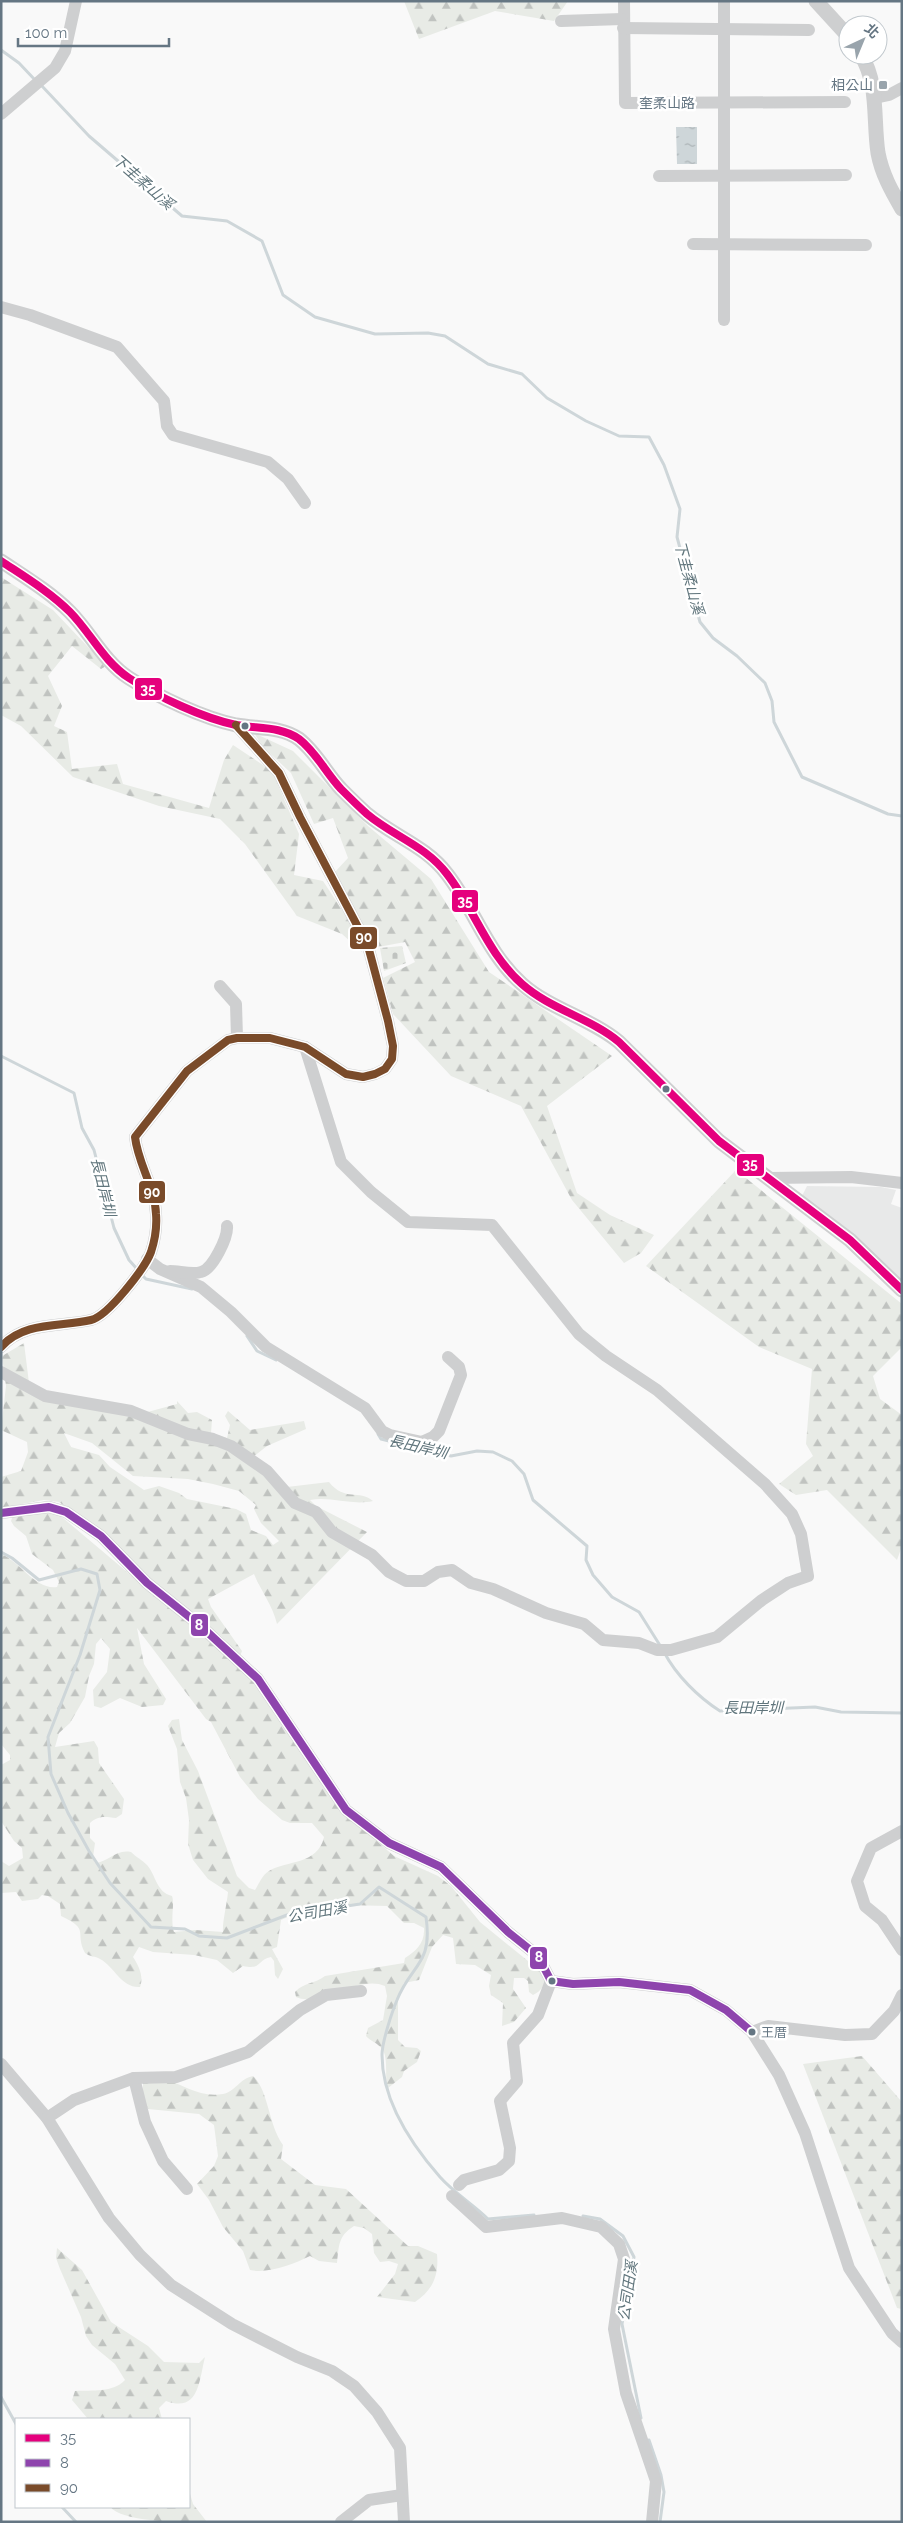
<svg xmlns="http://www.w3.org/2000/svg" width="903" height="2523" viewBox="0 0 903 2523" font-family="Raleway,'Noto Sans TC',sans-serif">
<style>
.built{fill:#e8e9e9}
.forest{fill:url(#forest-firs);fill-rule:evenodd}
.cemetery{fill:url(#cemetery-stones)}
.water{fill:url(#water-ripples)}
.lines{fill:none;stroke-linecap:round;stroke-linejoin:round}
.stream{stroke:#ced6d9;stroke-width:3}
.minor{stroke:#cecfd0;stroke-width:12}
.tertiary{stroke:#cecfd0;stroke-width:15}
.bus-1-casing{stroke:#fff;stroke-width:11}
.bus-2-casing{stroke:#fff;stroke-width:11}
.bus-3-casing{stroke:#fff;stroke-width:11}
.bus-1{stroke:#e5007d;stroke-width:8}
.bus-2{stroke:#8e44ad;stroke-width:8}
.bus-3{stroke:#7a4b2a;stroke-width:8}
.poi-dot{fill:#99a4ac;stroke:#fff;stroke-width:2}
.bus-dot{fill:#657683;stroke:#fff;stroke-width:2}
.labels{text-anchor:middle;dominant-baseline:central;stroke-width:5;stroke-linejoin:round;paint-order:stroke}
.bus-label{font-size:13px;fill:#657683;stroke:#fff;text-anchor:start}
.poi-label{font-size:14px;fill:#657683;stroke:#fff;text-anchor:end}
.street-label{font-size:14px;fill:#657683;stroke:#fff}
.water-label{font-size:15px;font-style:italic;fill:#60757c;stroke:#fff}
.line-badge{stroke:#fff;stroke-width:2}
.badge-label{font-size:14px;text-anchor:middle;font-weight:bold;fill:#fff}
</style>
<defs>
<pattern id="forest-firs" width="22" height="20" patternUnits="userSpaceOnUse" patternTransform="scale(1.25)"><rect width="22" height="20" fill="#e8ebe6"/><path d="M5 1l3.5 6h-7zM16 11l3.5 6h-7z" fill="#c0c3c0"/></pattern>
<pattern id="cemetery-stones" width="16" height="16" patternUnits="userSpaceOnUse" patternTransform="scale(1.25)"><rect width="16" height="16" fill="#e8ebe6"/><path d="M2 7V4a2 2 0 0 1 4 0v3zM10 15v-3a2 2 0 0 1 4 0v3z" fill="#c0c3c0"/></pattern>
<pattern id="water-ripples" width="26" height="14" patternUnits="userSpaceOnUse" patternTransform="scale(1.25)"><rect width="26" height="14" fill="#ced6d9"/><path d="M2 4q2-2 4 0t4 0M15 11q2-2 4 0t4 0" fill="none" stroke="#abb2b5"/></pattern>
</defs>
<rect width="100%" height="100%" fill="#f9f9f9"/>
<polygon class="built" points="807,1186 881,1187 896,1190 891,1204 902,1208 902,1281 802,1196"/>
<g class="forest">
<polygon points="404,1 568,1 554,21 495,11 419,39"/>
<polygon points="1,577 53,610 106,666 101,669 72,646 48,676 62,706 54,726 67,732 72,769 117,764 123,784 209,808 224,760 233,745 272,771 299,834 294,875 323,881 358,934 362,952 342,934 297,916 245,844 220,819 159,806 73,777 21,726 1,715"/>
<polygon points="254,733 293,751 368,826 431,879 489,972 612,1056 547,1106 577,1193 610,1215 654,1235 641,1253 624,1263 572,1200 521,1106 451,1076 393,1014 383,978 415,962 405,942 373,948 334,873 348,858 333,818 314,824 291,773 263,747"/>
<polygon points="736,1170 902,1304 902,1347 873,1376 880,1399 902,1415 902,1546 897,1560 827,1490 796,1495 779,1484 813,1456 806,1444 812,1369 759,1347 646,1266"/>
<path d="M24 1343 29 1383 40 1390 144 1413 177 1404V1401L188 1413 197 1412 212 1420 211 1433 227 1438 230 1425 225 1416 228 1411 250 1430 304 1421 306 1429 267 1446 253 1457 287 1487 329 1482C345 1502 359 1489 373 1501 352 1506 331 1496 310 1500L316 1506 367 1532 277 1624C273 1606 261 1591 254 1574L208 1599 211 1607 242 1651 240 1656 221 1636 161 1590 93 1526 59 1502 44 1500 1 1508V1477L21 1471 28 1452 27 1442 1 1430 6 1386 2 1356ZM64 1433 92 1443 133 1476 188 1479 213 1484 239 1491 256 1505 254 1509 261 1523 279 1541 273 1545 266 1536 251 1530 246 1514 236 1509 187 1499 179 1493 159 1486 144 1490 110 1467 99 1455 71 1447Z"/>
<path d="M56 1512 248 1674 344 1813 394 1856 438 1876 451 1886 480 1922 528 1961 538 1964 546 1975C545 1984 542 1991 533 1995L529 1992 528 1981 524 1978H514L513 1989 526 2008 514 2022 502 2026 503 2003 491 1995 489 1986 491 1975 475 1965 456 1964 453 1938 443 1935 432 1947 419 1980 404 1983 398 1998V2040L405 2047 417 2048 421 2051 417 2062 404 2071 402 2077 388 2088C384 2078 389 2058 382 2049 378 2043 370 2041 366 2036L368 2028 383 2020 387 1996 385 1986C359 1974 319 2008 296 1997L295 1992C304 1982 315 1984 325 1976L404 1963 405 1958C416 1951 425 1943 424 1928L414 1923H404L387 1906 346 1905 321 1909 310 1914 290 1916 281 1920 277 1947 272 1949 283 1969 278 1979 275 1975 274 1961 271 1957C256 1960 263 1970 243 1966L233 1973 217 1960 194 1955 153 1952 139 1947 133 1957C139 1966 144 1977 140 1987 121 1988 115 1967 100 1959 95 1956 90 1957 85 1953 74 1932 91 1930 61 1916L60 1904 48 1896 42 1895 38 1899 22 1901 16 1892 1 1893V1861L9 1866 23 1858 22 1848 14 1841 1 1821V1765L10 1760V1755L1 1744V1554C21 1562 35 1590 57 1587L59 1582 53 1570 32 1554 26 1536 14 1526 11 1521 13 1515ZM137 1628 206 1719 211 1722 240 1777 258 1799 282 1820 290 1823H312L324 1837C318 1865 287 1860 269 1871 262 1875 259 1884 255 1890L249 1888 237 1876 198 1771 182 1740 179 1719 172 1720 168 1726 177 1749 180 1782 186 1798 189 1820 188 1844 193 1860 208 1879 228 1892C227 1904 222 1923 223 1932L195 1930 174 1932C170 1920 175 1904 172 1896 156 1892 156 1875 147 1865 142 1860 136 1857 131 1852 115 1849 109 1862 95 1863L93 1857 95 1843 90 1838V1823C99 1815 105 1817 116 1818L122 1814 124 1799 99 1763 98 1748 94 1741 55 1747 59 1733 70 1723 85 1697 89 1676 94 1664 96 1644 101 1638 110 1649 107 1672 93 1690 94 1706 101 1708 120 1698 142 1707 163 1705 166 1699 144 1664Z"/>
<polygon points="862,2056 902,2102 902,2309 897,2308 803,2064"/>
<path d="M253 2076C269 2091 268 2124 283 2145L281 2159 315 2185 346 2189 408 2246H418L437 2254C439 2275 433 2290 415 2302L377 2297 395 2274 398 2264 389 2261 380 2262 374 2253 372 2234 364 2228 354 2226C338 2236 339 2246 337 2263L319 2261 310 2256C294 2264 268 2274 250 2270L243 2251 223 2227 209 2200 197 2184 214 2166 218 2156 214 2125 199 2114 148 2109 143 2098V2077C149 2077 157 2076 163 2078 184 2085 200 2098 223 2094 235 2092 239 2079 253 2076Z"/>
<path d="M57 2248 82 2270 111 2322 148 2346 164 2362 199 2363 205 2357C199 2381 199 2413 166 2401L159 2408 162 2419H88L72 2400 75 2391C92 2390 113 2393 125 2380L115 2364 92 2345 86 2336 81 2317 60 2269 56 2258Z"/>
<path d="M189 2490 193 2504 207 2522C181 2522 125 2523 110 2507H189Z"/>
</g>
<polygon class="cemetery" points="402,946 406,963 384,971 380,948"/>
<polygon class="water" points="676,127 697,127 697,164 677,164"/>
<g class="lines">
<g class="stream">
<polyline points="1,50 19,63 36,81"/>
<polyline points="41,85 89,136 182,216 227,221 262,241 283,295 315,317 375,334 428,333 445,336 488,364 522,374 547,398 586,421 619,436 649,437 664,465 680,509 677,537 700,622 713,638 737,656 765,683 772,701 774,722 802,777 888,814 902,816"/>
<polyline points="1,1056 74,1093 82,1128 94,1150 114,1228 129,1260 137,1269"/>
<polyline points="141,1274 146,1279 192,1289"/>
<polyline points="247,1336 257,1351 276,1360"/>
<polyline points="378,1434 381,1439 389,1441"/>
<polyline points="395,1442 451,1456 477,1451 493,1452 512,1461 524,1474 533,1500 587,1546 586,1560 593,1575 612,1597 639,1612 661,1647"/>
<path d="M1 1552 12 1558 39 1580 81 1569 97 1574 100 1590 80 1655 48 1737 51 1774 68 1813 89 1851 110 1883 151 1927 185 1929 199 1936 227 1938 287 1915 360 1904 379 1887 426 1917C433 1965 411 1964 397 2000 392 2012 382 2042 382 2055 382 2100 411 2144 440 2177 454 2193 473 2204 488 2219L534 2215"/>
<path d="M664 1652C676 1675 698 1697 720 1711L815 1707 841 1712 902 1713"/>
<polyline points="583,2216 600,2219 623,2236 634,2257 622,2324 641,2418"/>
<polyline points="1,2397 16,2424"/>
<polyline points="649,2440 661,2475 664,2492 660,2522"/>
<polyline points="62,2507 76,2522"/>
</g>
<g class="minor">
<polyline points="624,1 625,103 845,102"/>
<polyline points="561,21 622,19"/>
<polyline points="623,28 809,30"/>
<polyline points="875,98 889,95 902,88"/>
<polyline points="1,114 55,68 65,51 76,1"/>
<polyline points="659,176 846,175"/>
<polyline points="693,244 866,245"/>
<polyline points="1,307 30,315 117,347 164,401 167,426 173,435 268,462 288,479 305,503"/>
<polyline points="724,320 724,1"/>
<polyline points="220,986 236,1004 237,1038"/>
<polyline points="769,1178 851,1177 902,1183"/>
<polyline points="147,1259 160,1269 201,1287 231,1312 266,1347 365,1408 382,1431 390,1435 422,1442 433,1437 439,1431 461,1375 459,1367 448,1357"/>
<path d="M170 1271C179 1271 193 1275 201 1272 213 1269 228 1237 227 1226"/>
<path d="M1 1347C24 1321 61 1327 91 1320 108 1316 145 1268 151 1252 155 1240 157 1227 156 1214 155 1187 138 1164 135 1137L187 1071 228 1040 237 1038H270L305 1047 346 1074 363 1077 375 1074 385 1069 392 1059 393 1046 388 1021 368 946 300 817 279 773 236 725"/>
<polyline points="1,1372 45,1396 131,1411 188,1434 213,1439 231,1446 267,1471 295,1503 316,1512 332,1532 372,1555 389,1572 406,1581 424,1581 438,1572 452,1570 471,1583 493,1589 546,1613 584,1624 603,1640 639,1643 657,1650 671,1650 717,1637 762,1600 788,1583 808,1576 801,1534 792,1514 765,1484 657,1390 606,1356 579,1334 492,1225 408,1222 371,1192 341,1162 305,1047"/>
<polyline points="1,1513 49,1507 66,1512 101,1536 147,1583 203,1628 258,1679 346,1810 389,1843 441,1867 508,1932 538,1956 551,1981 573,1984 619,1982 690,1990 726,2010 752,2032"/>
<polyline points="902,1831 871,1848 857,1881 865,1906 882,1920 902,1950"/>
<polyline points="902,1995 894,2011 872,2034 845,2035 768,2026 752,2032 779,2075 805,2133 849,2268 892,2333 902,2342"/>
<polyline points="1,2064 47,2118 109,2218 140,2255 171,2285 232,2324 297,2357 332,2371 354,2386 377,2412 400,2448 404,2522"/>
<polyline points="134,2078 145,2122 163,2161 187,2189"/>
<polyline points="47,2118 74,2100 134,2078 176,2077 248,2052 300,2010 326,1995 361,1991"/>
<polyline points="459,2185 464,2180 499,2170 509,2161 510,2148 500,2101 517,2081 513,2043 538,2015 551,1981"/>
<polyline points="452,2196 486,2227 562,2218 601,2227 619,2244 624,2259 614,2329 626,2393 656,2481 652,2522"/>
<polyline points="341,2522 369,2500 402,2495"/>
</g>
<g class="tertiary">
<polyline points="816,1 848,36"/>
<path d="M861 55C879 84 873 120 878 153 882 174 891 190 902 209"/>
<path d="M1 561C25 577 50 592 70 612 90 632 104 662 129 678 158 697 203 718 236 725 258 729 280 726 299 739 316 752 326 773 341 789 349 797 358 806 367 814 393 836 426 846 447 874 475 910 487 953 522 984 550 1009 590 1018 619 1042L719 1141 850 1240 902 1290"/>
</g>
<g class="bus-1-casing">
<path id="bus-1" d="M1 561C25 577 50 592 70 612 90 632 104 662 129 678 158 697 203 718 236 725 258 729 280 726 299 739 316 752 326 773 341 789 349 797 358 806 367 814 393 836 426 846 447 874 475 910 487 953 522 984 550 1009 590 1018 619 1042L719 1141 850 1240 902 1290"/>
</g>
<g class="bus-2-casing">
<polyline id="bus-2" points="1,1513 49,1507 66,1512 101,1536 147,1583 203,1628 258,1679 346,1810 389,1843 441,1867 508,1932 538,1956 551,1981 573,1984 619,1982 690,1990 726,2010 752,2032"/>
</g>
<g class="bus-3-casing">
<path id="bus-3" d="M1 1347C24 1321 61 1327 91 1320 108 1316 145 1268 151 1252 155 1240 157 1227 156 1214 155 1187 138 1164 135 1137L187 1071 228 1040 237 1038H270L305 1047 346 1074 363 1077 375 1074 385 1069 392 1059 393 1046 388 1021 368 946 300 817 279 773 236 725"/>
</g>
<use href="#bus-1" class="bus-1"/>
<use href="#bus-2" class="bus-2"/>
<use href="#bus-3" class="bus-3"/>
</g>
<rect class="poi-dot" x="878" y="80" width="10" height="10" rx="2.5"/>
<g class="bus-dot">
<circle cx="245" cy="726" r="4.5"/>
<circle cx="666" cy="1089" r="4.5"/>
<circle cx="552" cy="1981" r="4.5"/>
<circle cx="752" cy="2032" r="4.5"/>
</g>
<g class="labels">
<g class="bus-label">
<text x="761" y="2032">王厝</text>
</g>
<g class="poi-label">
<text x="873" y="85">相公山</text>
</g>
<g class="street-label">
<text x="667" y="103">奎柔山路</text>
</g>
<g class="water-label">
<text transform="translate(143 182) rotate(41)">下圭柔山溪</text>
<text transform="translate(689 578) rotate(75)">下圭柔山溪</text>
<text transform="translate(103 1187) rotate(76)">長田岸圳</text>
<text transform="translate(418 1447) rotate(13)">長田岸圳</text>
<text x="753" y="1708">長田岸圳</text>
<text transform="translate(317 1912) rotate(-10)">公司田溪</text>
<text transform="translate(628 2291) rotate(-82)">公司田溪</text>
</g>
</g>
<g class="line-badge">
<rect x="134" y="677" width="29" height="24" rx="5" fill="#e5007d"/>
<rect x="451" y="889" width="28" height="24" rx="5" fill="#e5007d"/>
<rect x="349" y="926" width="29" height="24" rx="5" fill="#7a4b2a"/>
<rect x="736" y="1153" width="29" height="24" rx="5" fill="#e5007d"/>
<rect x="138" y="1180" width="28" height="24" rx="5" fill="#7a4b2a"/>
<rect x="190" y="1613" width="19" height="24" rx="5" fill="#8e44ad"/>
<rect x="529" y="1946" width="19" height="24" rx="5" fill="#8e44ad"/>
</g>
<g class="badge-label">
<text x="148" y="694">35</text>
<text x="465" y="906">35</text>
<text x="364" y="942">90</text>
<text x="750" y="1169">35</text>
<text x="152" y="1197">90</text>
<text x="199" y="1630">8</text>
<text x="539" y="1962">8</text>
</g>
<rect width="903" height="2523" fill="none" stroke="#657683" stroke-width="5"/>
<rect x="15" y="2418" width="175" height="90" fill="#ffffff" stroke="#c1c8cd"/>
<rect x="25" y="2434" width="25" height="8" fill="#e5007d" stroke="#c1c8cd"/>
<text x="60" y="2443" font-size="15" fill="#657683">35</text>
<rect x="25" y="2459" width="25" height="8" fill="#8e44ad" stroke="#c1c8cd"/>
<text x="60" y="2468" font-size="15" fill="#657683">8</text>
<rect x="25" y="2484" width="25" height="8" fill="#7a4b2a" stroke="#c1c8cd"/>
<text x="60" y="2493" font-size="15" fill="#657683">90</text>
<g transform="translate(863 40) rotate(44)"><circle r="24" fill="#ffffff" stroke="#c1c8cd"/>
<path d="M0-4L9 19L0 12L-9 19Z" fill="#99a4ac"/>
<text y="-8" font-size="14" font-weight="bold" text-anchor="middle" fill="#657683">北</text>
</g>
<path d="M18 38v8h151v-8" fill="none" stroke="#657683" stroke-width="2.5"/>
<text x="25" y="38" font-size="15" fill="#657683" stroke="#ffffff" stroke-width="4" paint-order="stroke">100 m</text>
</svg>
